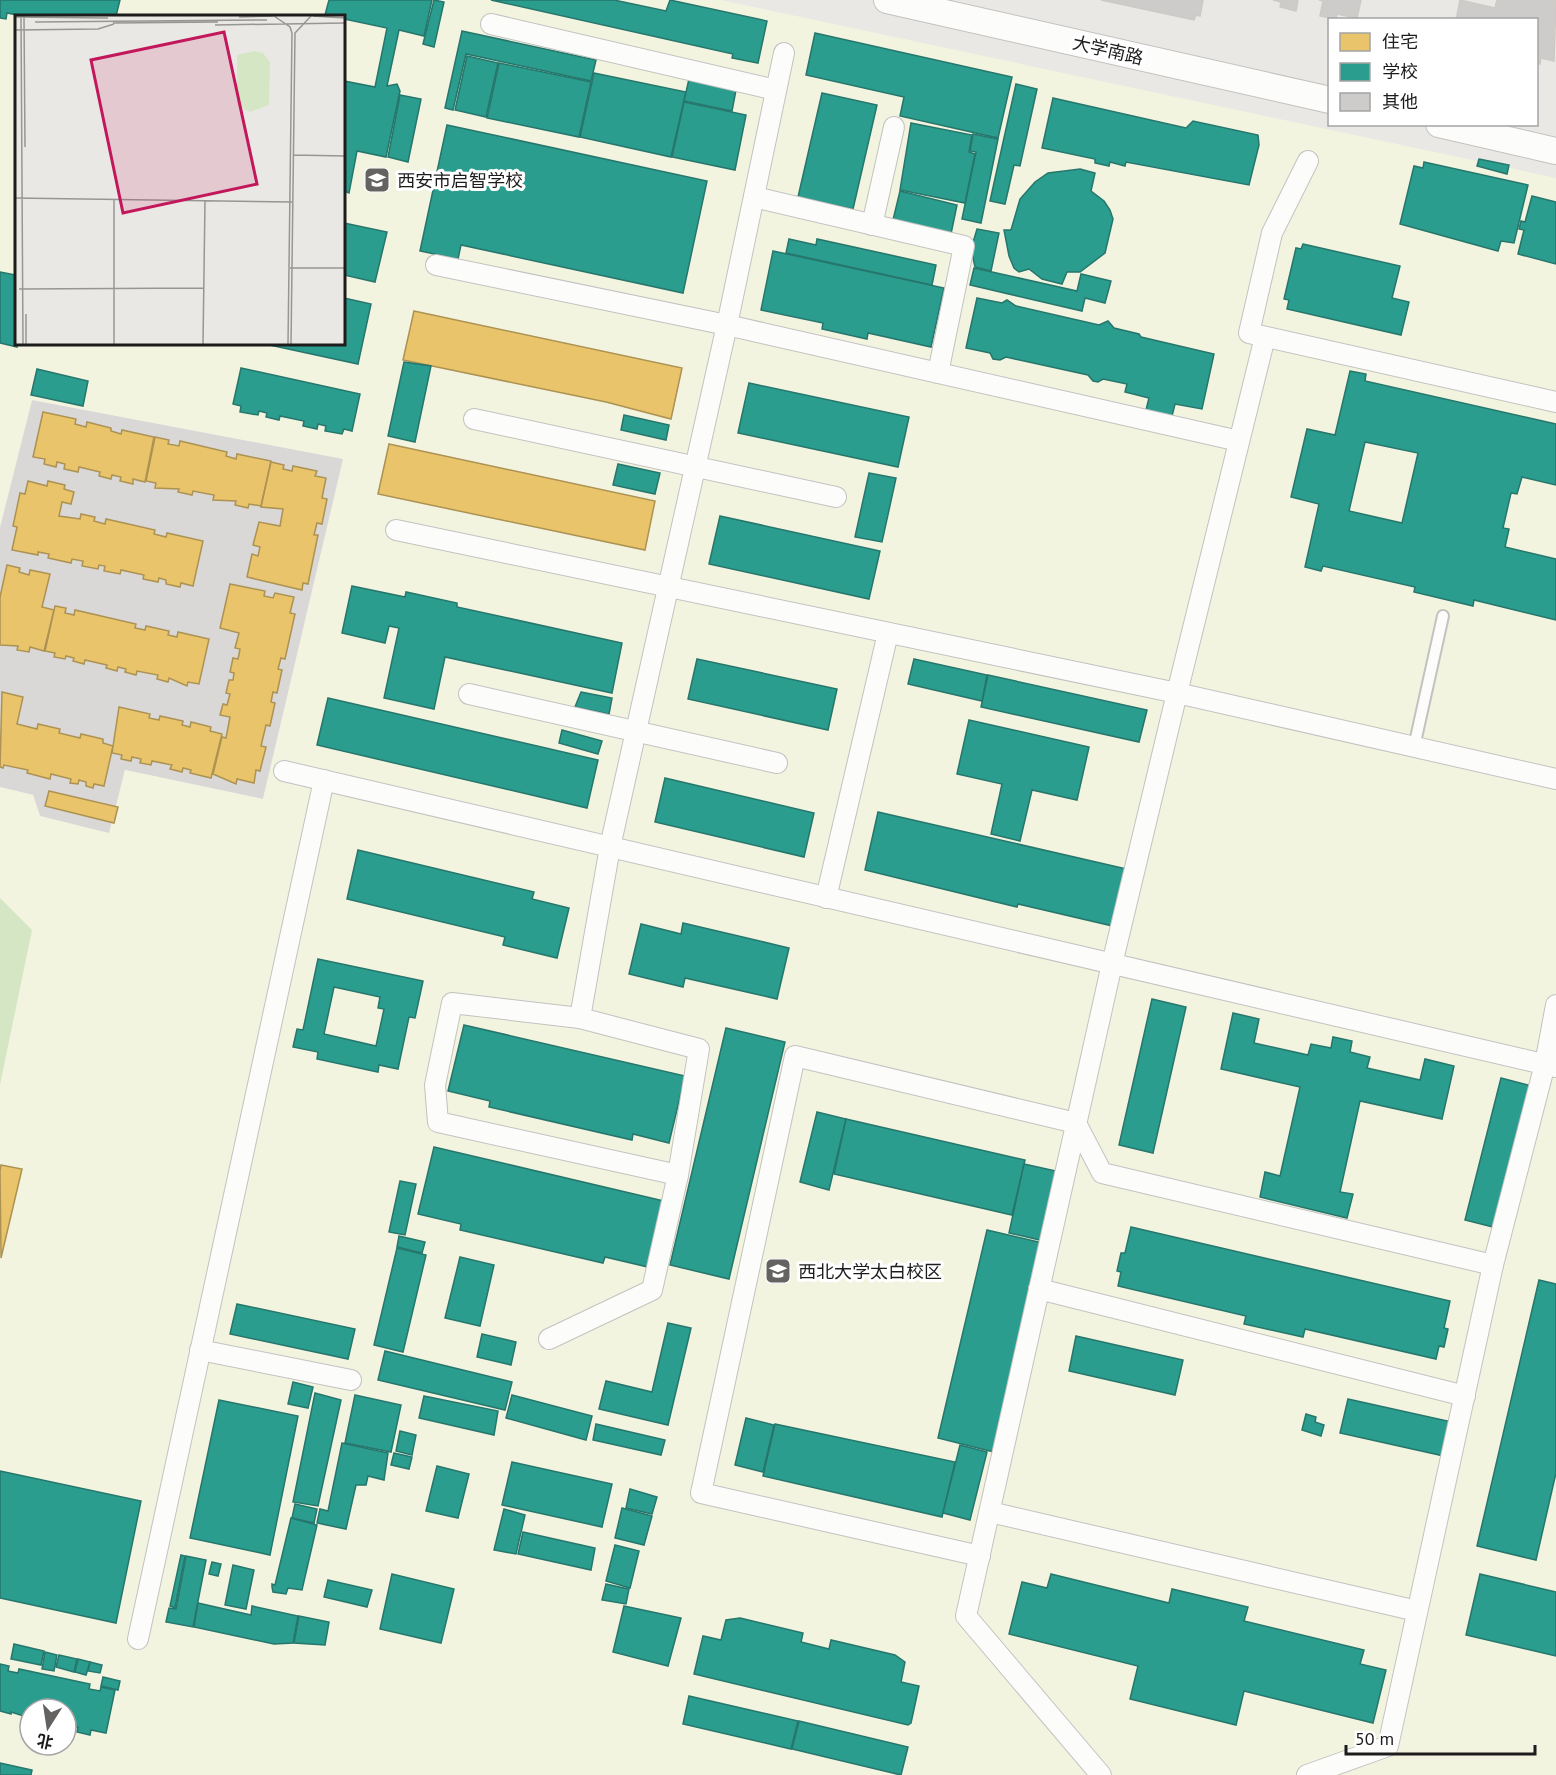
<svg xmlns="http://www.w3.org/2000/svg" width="1556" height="1775" viewBox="0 0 1556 1775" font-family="'PT Sans','Noto Sans SC',sans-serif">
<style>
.residential{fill:#d9d8d6}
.education{fill:#f3f4df;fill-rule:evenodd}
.grass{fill:#d5e6c4}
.homes{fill:#e9c46a;stroke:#ac9253;stroke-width:1.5}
.schools{fill:#2a9d8f;stroke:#26766c;stroke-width:1.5;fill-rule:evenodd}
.building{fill:#ceccca;stroke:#cdcac6;stroke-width:1.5}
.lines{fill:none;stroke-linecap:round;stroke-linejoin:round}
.service-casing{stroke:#c3c2c1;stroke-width:14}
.minor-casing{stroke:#c3c2c1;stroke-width:22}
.tertiary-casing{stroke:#c3c2c1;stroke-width:28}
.service{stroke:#fcfcfb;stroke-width:10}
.minor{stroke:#fcfcfb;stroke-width:20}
.tertiary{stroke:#fcfcfb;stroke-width:26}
.labels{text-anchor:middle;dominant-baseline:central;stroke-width:6;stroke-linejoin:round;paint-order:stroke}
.street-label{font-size:18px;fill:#1c1c1c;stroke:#fff}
.poi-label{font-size:18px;fill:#1c1c1c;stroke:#fff;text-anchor:start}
.inset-road{fill:none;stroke:#989695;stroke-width:1.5}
.view{fill:#c2185b;fill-opacity:0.15;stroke:#c2185b;stroke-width:3}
.inset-edge{fill:none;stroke:#1c1c1c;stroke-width:3}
</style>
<rect width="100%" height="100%" fill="#eae8e5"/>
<polygon class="residential" points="32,400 344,458 263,799 125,770 110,834 40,816 33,795 0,787 0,527"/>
<path class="education" d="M0 0H721L1556 178V1775H0V787L33 795 40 816 109 833 125 770 263 799 343 459 32 400 0 527ZM16 16H344V344H16ZM30 1709H66V1745H30Z"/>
<polygon class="grass" points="0,898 32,930 0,1085"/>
<g class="homes">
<polygon points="414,311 682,368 671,419 606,402 403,360"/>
<polygon points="43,412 76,419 75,424 86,427 87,422 111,428 111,431 121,434 122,430 154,437 145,482 133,479 133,484 120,481 121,477 112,475 111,479 99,476 100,472 79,467 78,472 64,469 65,464 57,462 56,467 44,464 45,459 33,457"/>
<polygon points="155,437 169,440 168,444 179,446 180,441 227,452 226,456 236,459 237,454 271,461 261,506 249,504 248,508 235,505 236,501 213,500 214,495 193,491 192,495 178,492 179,489 155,488 156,483 146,481"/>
<polygon points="389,444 655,501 645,550 378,494"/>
<polygon points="271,462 284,465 283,469 292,471 293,466 317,471 315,476 326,478 322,498 327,499 322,524 317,523 314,535 318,535 308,584 303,583 302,590 247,577 252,554 258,556 260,547 253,545 259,522 280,526 283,509 261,507"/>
<polygon points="28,481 47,486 48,481 65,485 64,489 74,492 71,504 62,502 59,516 80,519 81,514 95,517 94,521 105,524 106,519 155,530 154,534 166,537 167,533 203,541 193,586 181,583 180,587 166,584 166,580 159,578 158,582 143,579 144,575 121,570 120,574 104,571 105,566 99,565 98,569 82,566 83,561 72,559 71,563 48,558 49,554 38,552 38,555 12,550 17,527 13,526 20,493 25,494"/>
<polygon points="7,565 20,568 19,572 29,575 30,570 50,574 42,607 54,610 44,651 30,647 29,652 17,650 18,646 0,645 0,597"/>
<polygon points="230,584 265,591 264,596 273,598 275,593 294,597 290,613 295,614 285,659 281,658 278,669 282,670 277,693 273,692 271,702 275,703 270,726 266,725 261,746 266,747 260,771 256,770 254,783 237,779 236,784 213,774 222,737 226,738 230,717 220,715 223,704 227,705 230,694 226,693 229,680 233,680 234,673 230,672 233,658 238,659 240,649 235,648 239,633 220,628"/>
<polygon points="55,606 66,608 65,613 74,615 75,610 136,624 135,628 145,630 146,626 169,631 168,635 177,637 178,632 209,639 199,684 188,682 187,686 169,678 168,682 157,679 158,675 137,671 136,675 125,672 126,669 118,667 117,671 106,668 107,665 85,660 84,664 73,661 74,658 66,656 65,659 54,657 55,653 45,651"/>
<polygon points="2,692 23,697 17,724 37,729 38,724 60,729 59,733 80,738 81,734 103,739 103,743 113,746 104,786 94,784 93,788 86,786 86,782 79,780 78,784 70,783 71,779 51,774 50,779 27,773 28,770 4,765 3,768 0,767"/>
<polygon points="119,707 150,714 149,718 159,720 160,716 183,721 182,725 190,727 191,722 211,727 210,731 222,734 211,778 190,773 191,770 183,768 182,772 170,769 172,765 152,761 151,765 140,763 141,759 132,757 131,761 121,759 122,755 112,753"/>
<polygon points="49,791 118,807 114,823 45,806"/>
<polygon points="1,1165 22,1169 1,1258 0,1170"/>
</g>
<g class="schools">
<polygon points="0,0 120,0 116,16 22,16 7,13 6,19 0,18"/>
<polygon points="329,0 432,0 424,36 399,30 387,86 397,84 400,91 386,157 357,151 349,193 344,191 344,81 375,87 387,28 325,15"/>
<polygon points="434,0 444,2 434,47 423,44"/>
<polygon points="491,0 614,0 666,11 670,0 767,21 758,63 732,58 733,54"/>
<polygon points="462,31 596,60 591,81 466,54 453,110 445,108"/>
<polygon points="815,33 1012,77 998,138 900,116 904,97 806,75"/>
<polygon points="467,56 498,63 486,117 455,110"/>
<polygon points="499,63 591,82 579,137 487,118"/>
<polygon points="594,73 686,92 671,157 580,137"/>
<polygon points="689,79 736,90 732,111 684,101"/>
<polygon points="1016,84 1037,89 1020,166 1014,165 1005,204 990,201"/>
<polygon points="822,93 877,105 853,209 798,197"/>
<polygon points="400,95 421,99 408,162 388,157"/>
<polygon points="1053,98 1186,128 1193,121 1258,135 1259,145 1249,185 1126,162 1125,166 1110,162 1109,166 1095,163 1095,159 1042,148"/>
<polygon points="684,102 746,115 735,170 672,157"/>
<polygon points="911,123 972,135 969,152 975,154 965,203 900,190"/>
<polygon points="447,125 707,181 683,293 461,245 458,259 420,251"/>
<polygon points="973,134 998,139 981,223 962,219 976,152 970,151"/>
<polygon points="1479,159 1509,165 1507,174 1477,166"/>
<polygon points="1424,162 1528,185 1514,243 1501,241 1498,251 1400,224 1414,166 1423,168"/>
<polygon points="1080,169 1095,173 1091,191 1104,201 1110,210 1113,219 1105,253 1080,272 1067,272 1062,284 1042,279 1029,269 1019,272 1014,268 1009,256 1004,230 1011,230 1020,199 1035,182 1048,173"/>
<polygon points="900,191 957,205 951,234 945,231 943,235 943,231 893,220"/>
<polygon points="1532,196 1556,202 1556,264 1518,254 1524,230 1519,229 1521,221 1525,222"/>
<polygon points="344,223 387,232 375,282 344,275"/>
<polygon points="977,229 999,233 991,271 975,267 971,249"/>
<polygon points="789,239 816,245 817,239 936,265 932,285 786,253"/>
<polygon points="1303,244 1400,266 1392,298 1409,302 1401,335 1287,309 1289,300 1284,299 1296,248 1301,249"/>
<polygon points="773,251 944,288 931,347 868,333 867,339 822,329 823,323 761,310"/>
<polygon points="974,268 1077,291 1081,274 1111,281 1105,303 1085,298 1082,311 970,285"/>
<polygon points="0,272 16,275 17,347 0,343"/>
<polygon points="344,298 371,304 358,364 265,344 344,344"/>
<polygon points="977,298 1002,303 1007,300 1016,306 1099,325 1108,321 1114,328 1139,334 1141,337 1214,354 1202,409 1175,404 1171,420 1145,414 1149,398 1125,392 1127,384 1103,379 1098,382 1093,381 1088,375 1006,357 1000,360 993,359 990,353 966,348"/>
<polygon points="404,362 431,366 415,442 388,436"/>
<polygon points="241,368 360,394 352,431 344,429 342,434 325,431 326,426 318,424 317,429 303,426 304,421 280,416 279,420 266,417 267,413 259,411 258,415 240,412 241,406 233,404"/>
<polygon points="37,369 88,381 83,406 31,395"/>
<path d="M1350 371 1366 374 1365 381 1556 424V485L1522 477 1517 494 1511 493 1503 528 1509 529 1505 547 1556 559V620L1474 600 1473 606 1414 592 1415 587 1323 566 1321 571 1305 567 1319 504 1291 497 1307 429 1335 435ZM1365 442 1418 453 1402 523 1349 511Z"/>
<polygon points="749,383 909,417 898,467 738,433"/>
<polygon points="624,415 669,425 666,440 621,430"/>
<polygon points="618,464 660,473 655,494 613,485"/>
<polygon points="869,473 896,478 882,542 855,537"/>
<polygon points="720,516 880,551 869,599 709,564"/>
<polygon points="352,586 405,597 406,592 457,603 457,607 622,643 612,693 445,657 434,709 384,698 399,628 389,626 385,643 342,633"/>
<polygon points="697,659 837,689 828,730 688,699"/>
<polygon points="914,659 987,675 982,701 908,684"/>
<polygon points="988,675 1147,710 1139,742 981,707"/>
<polygon points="581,692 612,698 609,714 575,707"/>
<polygon points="328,698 598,760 587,808 317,745"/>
<polygon points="969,720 1089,747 1077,800 1032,790 1020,841 991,834 1002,784 957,774"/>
<polygon points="562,730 602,741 598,754 559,743"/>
<polygon points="665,778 814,813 804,857 655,822"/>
<polygon points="878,812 1131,870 1117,927 1018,904 1017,907 865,870"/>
<polygon points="358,850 534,892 532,899 569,908 557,958 503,945 505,937 347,899"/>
<polygon points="683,923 789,948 777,999 685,978 683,987 629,974 641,924 681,934"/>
<path d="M318 959 423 981 415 1018 409 1017 398 1069 379 1065 378 1072 317 1059 318 1052 293 1047 297 1029 303 1030ZM334 987 380 997 378 1008 384 1009 376 1046 324 1034Z"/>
<polygon points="1152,999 1186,1007 1153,1153 1119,1145"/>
<polygon points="1233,1013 1259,1019 1254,1043 1308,1055 1311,1044 1331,1048 1333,1037 1352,1041 1350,1052 1370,1057 1367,1068 1420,1080 1425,1059 1454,1066 1442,1119 1360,1101 1340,1192 1353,1194 1347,1218 1260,1197 1265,1172 1280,1176 1300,1087 1221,1069"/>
<polygon points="464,1025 685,1076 669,1143 633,1134 632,1140 489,1107 490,1101 448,1091"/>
<polygon points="726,1028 785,1042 729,1279 670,1265"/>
<polygon points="1501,1078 1532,1086 1497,1228 1465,1220"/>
<polygon points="817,1112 846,1119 829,1190 800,1182"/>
<polygon points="846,1119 1025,1160 1012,1215 834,1174"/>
<polygon points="434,1147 664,1201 648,1267 605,1257 603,1263 460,1230 461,1224 418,1214"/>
<polygon points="1024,1164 1056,1171 1040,1240 1009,1233"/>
<polygon points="400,1181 416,1184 405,1235 389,1232"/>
<polygon points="1131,1227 1450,1301 1444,1328 1448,1329 1444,1347 1439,1346 1436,1359 1305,1329 1303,1337 1244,1324 1246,1316 1118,1286 1121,1272 1117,1271 1121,1253 1125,1253"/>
<polygon points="987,1230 1043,1243 994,1452 938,1438"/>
<polygon points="399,1236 425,1242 422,1253 397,1247"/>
<polygon points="397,1248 426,1255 403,1352 374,1345"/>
<polygon points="460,1257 494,1265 480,1326 445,1318"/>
<polygon points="1539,1280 1556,1284 1556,1473 1536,1560 1477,1546"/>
<polygon points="237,1304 355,1329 348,1359 230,1334"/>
<polygon points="668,1323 691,1328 668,1425 599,1409 606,1381 652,1392"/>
<polygon points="482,1334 516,1342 511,1365 477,1357"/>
<polygon points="1076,1336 1183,1360 1175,1395 1069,1371"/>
<polygon points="385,1351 512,1382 505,1410 378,1380"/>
<polygon points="293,1382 313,1387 308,1408 288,1404"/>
<polygon points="315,1393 341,1400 318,1506 293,1502"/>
<polygon points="355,1395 401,1405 391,1452 345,1443"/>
<polygon points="512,1395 592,1416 586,1440 506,1418"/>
<polygon points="424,1396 498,1411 494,1435 419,1418"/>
<polygon points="1348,1399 1452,1422 1444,1456 1340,1433"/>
<polygon points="219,1400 298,1416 270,1555 190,1538"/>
<polygon points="1306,1414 1316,1417 1315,1422 1324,1425 1321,1436 1302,1430"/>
<polygon points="746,1418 774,1425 763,1472 735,1465"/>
<polygon points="596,1424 665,1440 661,1455 593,1440"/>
<polygon points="775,1424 955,1462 942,1517 763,1476"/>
<polygon points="400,1431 416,1435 412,1455 396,1451"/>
<polygon points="342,1443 388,1453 384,1480 368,1476 366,1485 356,1485 346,1529 317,1523 320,1509 328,1511"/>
<polygon points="960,1445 987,1452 970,1520 943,1513"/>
<polygon points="394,1453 412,1457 409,1469 391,1465"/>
<polygon points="512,1462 612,1484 602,1527 502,1505"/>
<polygon points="437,1466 469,1474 458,1518 426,1511"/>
<polygon points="0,1471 141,1501 116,1623 0,1598"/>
<polygon points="630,1489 657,1497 652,1514 626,1508"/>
<polygon points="295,1504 317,1509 314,1523 292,1518"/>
<polygon points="622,1508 652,1516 644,1545 615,1538"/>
<polygon points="504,1509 525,1515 516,1554 494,1550"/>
<polygon points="291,1518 317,1525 302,1590 288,1588 286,1594 273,1592 272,1587 272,1584 275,1585"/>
<polygon points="523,1532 595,1548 591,1570 518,1554"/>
<polygon points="615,1545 639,1551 630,1588 606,1581"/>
<polygon points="181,1555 185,1556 175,1608 170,1606"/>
<polygon points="186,1556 206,1560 193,1627 166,1622 169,1608 176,1609"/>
<polygon points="212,1562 221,1564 218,1576 209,1574"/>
<polygon points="233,1565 254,1570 246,1609 225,1605"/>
<polygon points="392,1574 454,1589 441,1643 380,1629"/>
<polygon points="1051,1574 1169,1603 1172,1589 1248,1607 1244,1621 1364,1650 1360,1664 1386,1670 1373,1723 1244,1691 1236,1725 1130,1699 1138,1666 1009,1634 1022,1582 1047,1588"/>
<polygon points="1480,1574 1556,1592 1556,1656 1466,1635"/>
<polygon points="328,1580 372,1590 367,1607 324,1597"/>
<polygon points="606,1584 629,1589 626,1604 602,1600"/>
<polygon points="198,1603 251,1615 252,1606 298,1616 293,1643 274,1644 194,1627"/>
<polygon points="624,1606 681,1618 668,1666 613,1652"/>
<polygon points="299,1616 329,1622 325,1645 294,1643"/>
<polygon points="740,1618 803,1633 801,1642 829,1649 831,1640 895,1655 905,1662 901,1682 919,1686 911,1723 908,1725 694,1674 703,1636 721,1640 726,1620"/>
<polygon points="14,1644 44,1651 41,1665 11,1659"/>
<polygon points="45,1652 57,1655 54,1671 42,1669"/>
<polygon points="59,1655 77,1659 74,1672 56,1667"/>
<polygon points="78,1659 90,1662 86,1675 75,1672"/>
<polygon points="90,1662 102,1665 100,1673 88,1671"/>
<polygon points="0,1664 9,1666 8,1671 18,1673 19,1669 90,1684 89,1689 100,1691 101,1687 115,1690 106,1733 91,1730 90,1735 77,1732 78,1727 66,1727 66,1709 30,1709 30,1718 11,1712 11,1714 0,1711"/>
<polygon points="103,1677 120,1681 118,1690 101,1686"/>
<polygon points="689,1696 798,1721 791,1749 683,1724"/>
<polygon points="799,1721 908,1747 901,1775 792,1749"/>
<polygon points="0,1763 32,1770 31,1775 0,1775"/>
</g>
<g class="building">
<polygon points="1101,0 1203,0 1200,16 1196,15 1194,20"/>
<polygon points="1273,0 1298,0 1296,11 1280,7 1281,2"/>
<polygon points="1319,0 1361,0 1357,18 1337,14 1336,19 1320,16 1323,1"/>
<polygon points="1460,0 1495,8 1497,0 1556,0 1554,61 1541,58 1540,64 1536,64 1536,20 1456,20"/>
</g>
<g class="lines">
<g class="service-casing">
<polyline id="service" points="1414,747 1443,616"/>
</g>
<g class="minor-casing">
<g id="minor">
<polyline points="491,24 776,90"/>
<polyline points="1308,161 1272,233 1249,333 1556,402"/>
<polyline points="754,197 964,246 938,373"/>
<polyline points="872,225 894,127"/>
<polyline points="436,265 727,325 784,53"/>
<polyline points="474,419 836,497"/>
<polyline points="396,530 1177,693 1265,337"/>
<polyline points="469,694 777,763"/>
<polyline points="284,771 1556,1067"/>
<polyline points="826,898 888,633"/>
<polyline points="580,1018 452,1003 435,1085 438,1122 678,1175"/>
<polyline points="1039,1289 1465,1396"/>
<polyline points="549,1339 652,1290 678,1175 699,1049 580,1018 610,847 727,325 1239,441"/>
<polyline points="200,1350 351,1380"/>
<polyline points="990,1512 1417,1611"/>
<polyline points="980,1556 701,1493 795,1056 1076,1123 1102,1173 1493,1265"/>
<polyline points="138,1639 324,780"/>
<polyline points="1101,1775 966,1616 1112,964 1177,693 1556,779"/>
<polyline points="1307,1775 1388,1746 1493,1265 1545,1064 1556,1005"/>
</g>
</g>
<g class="tertiary-casing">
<g id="tertiary">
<polyline points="887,0 1330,100"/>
<polyline points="1439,124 1556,151"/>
</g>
</g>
<use href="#service" class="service"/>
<use href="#minor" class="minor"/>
<use href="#tertiary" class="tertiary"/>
</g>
<defs>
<g id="school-square" transform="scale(1.35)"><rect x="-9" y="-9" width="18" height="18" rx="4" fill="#646362" stroke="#fff"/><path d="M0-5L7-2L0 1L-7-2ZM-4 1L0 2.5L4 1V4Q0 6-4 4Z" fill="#fff"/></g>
<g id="university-square" transform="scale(1.35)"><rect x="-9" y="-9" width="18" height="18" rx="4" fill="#646362" stroke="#fff"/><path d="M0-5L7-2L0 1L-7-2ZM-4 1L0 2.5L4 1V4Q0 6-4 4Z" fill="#fff"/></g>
</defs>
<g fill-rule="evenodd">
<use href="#school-square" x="377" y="180"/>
<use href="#university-square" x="778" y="1271"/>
</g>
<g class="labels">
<g class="street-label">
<text transform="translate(1108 50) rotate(13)">大学南路</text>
</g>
<g class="poi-label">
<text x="397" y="180">西安市启智学校</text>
<text x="798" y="1271">西北大学太白校区</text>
</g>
</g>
<g transform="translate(15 15)">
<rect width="330" height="330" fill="#eae8e5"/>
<path d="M240 36 248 38 255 47 254 90 235 97 222 90V40Z" fill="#d5e6c4"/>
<path class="inset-road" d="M6 1 8 329M9 1 10 132M259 1 275 12 277 18 273 329M298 1 330 3M0 2 93 3M224 2 258 1M20 7 252 5M98 8 203 7M200 10 330 8M0 15 83 14 99 9M278 140 330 141M0 183 277 187M275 253H330M4 274 189 273M11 299V329M99 329V184M188 329 190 186M276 329 280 18 296 1"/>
<path class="view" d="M209 17 242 169 108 198 76 45Z"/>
<rect width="330" height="330" class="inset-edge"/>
</g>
<rect x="1328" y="18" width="210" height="108" fill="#ffffff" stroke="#a4a4a4" stroke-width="1.5"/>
<rect x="1340" y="33" width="30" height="18" fill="#e9c46a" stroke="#a4a4a4" stroke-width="1.5"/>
<text x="1382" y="48" font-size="18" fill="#1c1c1c">住宅</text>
<rect x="1340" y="63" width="30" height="18" fill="#2a9d8f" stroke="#a4a4a4" stroke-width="1.5"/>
<text x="1382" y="78" font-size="18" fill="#1c1c1c">学校</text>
<rect x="1340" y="93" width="30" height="18" fill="#ceccca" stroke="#a4a4a4" stroke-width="1.5"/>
<text x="1382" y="108" font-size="18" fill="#1c1c1c">其他</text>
<g transform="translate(48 1727) rotate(192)"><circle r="28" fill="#ffffff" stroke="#a4a4a4" stroke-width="1.5"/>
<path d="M0-4.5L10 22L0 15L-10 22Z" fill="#646362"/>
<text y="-9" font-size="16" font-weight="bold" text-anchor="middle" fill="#1c1c1c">北</text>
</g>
<path d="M1346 1745v9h189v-9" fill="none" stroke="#1c1c1c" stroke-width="3"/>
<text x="1355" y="1745" font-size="18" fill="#1c1c1c" stroke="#ffffff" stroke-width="4.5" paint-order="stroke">50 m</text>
</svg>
